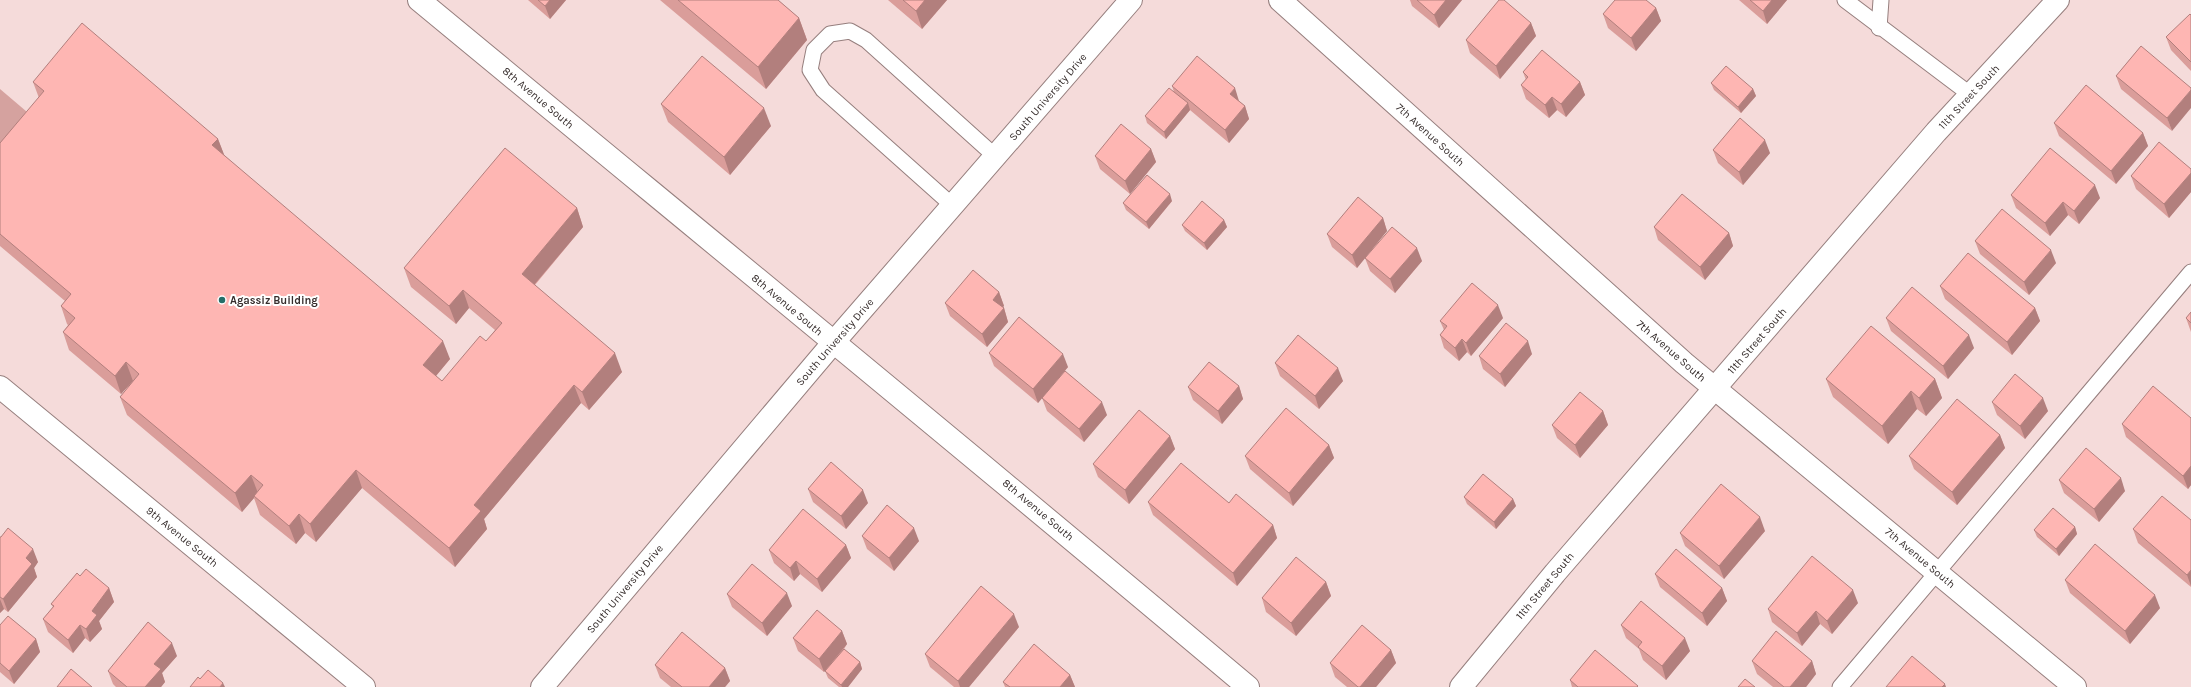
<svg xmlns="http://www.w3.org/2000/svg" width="2191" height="687" viewBox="0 0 2191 687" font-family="Karla,sans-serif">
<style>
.green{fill:#d5a29f}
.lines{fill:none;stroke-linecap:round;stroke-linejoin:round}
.lane-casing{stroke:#967f7e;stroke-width:17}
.street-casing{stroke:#967f7e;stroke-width:24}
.primary-casing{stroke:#967f7e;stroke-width:24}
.lane{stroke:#fff;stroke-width:15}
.street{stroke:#fff;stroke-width:22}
.primary{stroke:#fff;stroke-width:22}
.wall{fill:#da9d9a}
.shaded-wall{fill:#b27f7d}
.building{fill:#feb6b3;stroke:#b27f7d}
.poi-dot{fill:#256e68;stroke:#fff;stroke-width:1.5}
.labels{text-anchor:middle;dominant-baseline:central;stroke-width:4;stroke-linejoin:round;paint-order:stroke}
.street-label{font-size:11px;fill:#362d2c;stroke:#fff}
.poi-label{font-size:11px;font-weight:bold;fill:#362d2c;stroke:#fff;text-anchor:start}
</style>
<rect width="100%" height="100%" fill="#f5dbda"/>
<polygon class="green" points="0,89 40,123 0,169"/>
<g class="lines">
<g class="lane-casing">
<g id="lane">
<polyline points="1845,0 1971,95"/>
<polyline points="1879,28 1881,0"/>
<polyline points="953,206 823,90 810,70 814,50 830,34 850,31 866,40 996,157"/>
<polyline points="1840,687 2191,272"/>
</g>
</g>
<g class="street-casing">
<g id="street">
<path d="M419 0C696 229 974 456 1248 687"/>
<polyline points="1280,0 1684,363 2075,687"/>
<polyline points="0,387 364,687"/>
<polyline points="1461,687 1555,573 1936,132 2058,0"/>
</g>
</g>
<g class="primary-casing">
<polyline id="primary" points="542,687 833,343 1131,0"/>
</g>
<use href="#lane" class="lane"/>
<use href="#street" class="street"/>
<use href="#primary" class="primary"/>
</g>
<g class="wall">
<polygon points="528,0 566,0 550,19"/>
<polygon points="660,0 778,0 799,18 807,40 766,89"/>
<polygon points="888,0 947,0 922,29"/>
<polygon points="1410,0 1462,0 1439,28 1412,6"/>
<polygon points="1739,0 1787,0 1767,24"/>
<polygon points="1656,8 1661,21 1636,51 1608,28 1603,14"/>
<polygon points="2191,15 2191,71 2171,50 2166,37"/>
<polygon points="1531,23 1536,36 1500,79 1470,53 1466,40"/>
<polygon points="2141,46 2172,131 2121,89 2116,76"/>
<polygon points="1523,72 1580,82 1585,95 1566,117 1557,110 1549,118 1526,99 1521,85 1526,80"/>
<polygon points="33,82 218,139 224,155 450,359 436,376 442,381 486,341 495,330 469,308 456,324 411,287 404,268 577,208 583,227 535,285 622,372 589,410 581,403 484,519 487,529 455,567 362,488 316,542 305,533 296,544 260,515 254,498 242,512 127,415 120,397 133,381 121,394 69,350 63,332 68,325 67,324 61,306 65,301 0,246 0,143 39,98"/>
<polygon points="1711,83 1753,89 1756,96 1741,113 1714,90"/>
<polygon points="1172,86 1239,101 1245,106 1249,119 1229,143 1190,110 1166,139 1147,123 1145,116 1174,92"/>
<polygon points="661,104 771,126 730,175 668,122"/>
<polygon points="2054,123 2143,133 2148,146 2116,184 2059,136"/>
<polygon points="1151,149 1156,162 1130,194 1100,169 1095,156"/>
<polygon points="1713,150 1770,153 1743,185 1718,163"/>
<polygon points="2191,169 2191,192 2169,218 2136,189 2131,176"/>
<polygon points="2011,195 2100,198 2079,224 2068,215 2050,236 2016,208"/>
<polygon points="1172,201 1149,229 1126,210 1123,203"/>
<polygon points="1383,218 1387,231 1357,268 1332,247 1327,234"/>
<polygon points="1224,220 1227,227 1207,250 1185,231 1182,225"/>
<polygon points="1654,227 1729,233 1733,246 1705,280 1658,240"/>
<polygon points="1975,241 2056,263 2029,295 1980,254"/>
<polygon points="1365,258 1422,261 1395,293 1370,271"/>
<polygon points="1940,286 2035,308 2040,321 2012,355 1945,299"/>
<polygon points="999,292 1004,306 1002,307 1004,308 1008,322 987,347 950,316 945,303"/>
<polygon points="2191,312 2191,332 2186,318"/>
<polygon points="1503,318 1471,356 1467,352 1459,361 1444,348 1440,335 1444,330 1440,321"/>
<polygon points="1886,318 1974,348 1948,379 1891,331"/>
<polygon points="989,353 1068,367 1038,403 994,366"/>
<polygon points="1532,354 1505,387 1483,369 1479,356"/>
<polygon points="1275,363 1343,381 1319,409 1280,376"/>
<polygon points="1826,379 1935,379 1942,398 1926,416 1917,409 1888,444 1833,397"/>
<polygon points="1239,386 1243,399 1222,424 1193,400 1188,387"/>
<polygon points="1042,398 1107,415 1084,442 1047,411"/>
<polygon points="1992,402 2048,411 2025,439 1997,415"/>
<polygon points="1603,411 1608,425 1580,458 1557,438 1552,425"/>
<polygon points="2191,418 2191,485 2188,489 2126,437 2122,424"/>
<polygon points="2000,435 2005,448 1957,505 1914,469 1909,456"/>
<polygon points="1170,436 1175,449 1129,504 1098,477 1093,464"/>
<polygon points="1329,445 1334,458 1293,506 1250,469 1245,456"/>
<polygon points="2059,480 2125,491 2099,522 2064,493"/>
<polygon points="808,489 868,503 846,529 813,502"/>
<polygon points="1464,497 1513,499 1516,506 1496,529 1467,504"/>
<polygon points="1148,502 1273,525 1277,538 1237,586 1153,515"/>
<polygon points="2191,520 2191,587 2138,543 2133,529"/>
<polygon points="2075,527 2077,534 2059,556 2037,537 2034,530"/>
<polygon points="1765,531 1724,579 1685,546 1680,533"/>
<polygon points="862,536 919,541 894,571 867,549"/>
<polygon points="0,537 38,562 34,568 37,577 8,612 4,609 0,613"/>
<polygon points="846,545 851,558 822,592 800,574 794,581 774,563 769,550"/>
<polygon points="1655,574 1722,588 1727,601 1707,626 1660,587"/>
<polygon points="80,576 109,588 114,602 99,621 102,629 90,642 85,638 73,653 48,632 43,619 53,607 51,604"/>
<polygon points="2065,580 2160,608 2130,644 2070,593"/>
<polygon points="1326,582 1331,596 1296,636 1266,612 1262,598"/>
<polygon points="727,594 792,606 767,636 732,607"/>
<polygon points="1858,603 1832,634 1820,624 1802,646 1772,622 1768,609"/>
<polygon points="0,625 36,639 40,652 14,684 0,672"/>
<polygon points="1621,625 1690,651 1666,680 1643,660 1639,649 1626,638"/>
<polygon points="1019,627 969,687 954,687 930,667 925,654"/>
<polygon points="842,631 847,644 844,649 860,662 862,669 848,687 839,687 828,678 825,671 824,672 798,651 793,638"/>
<polygon points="1391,650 1396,663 1376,687 1347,687 1335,677 1330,663"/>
<polygon points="177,656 162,673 165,682 161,687 116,687 113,684 108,671"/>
<polygon points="1752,661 1812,661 1816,674 1806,687 1773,687 1757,674"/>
<polygon points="655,665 725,668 730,681 725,687 671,687 660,678"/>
<polygon points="1070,675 1075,687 1005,687 1003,682"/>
<polygon points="1570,680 1638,687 1572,687"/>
</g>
<g class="shaded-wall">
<polygon points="550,0 566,0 550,19 545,6"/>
<polygon points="925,0 947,0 922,29 916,11"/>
<polygon points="1446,0 1462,0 1439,28 1434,15"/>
<polygon points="1772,0 1787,0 1767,24 1763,11"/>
<polygon points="1656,8 1661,21 1636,51 1631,38"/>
<polygon points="799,18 807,40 766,89 758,67"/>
<polygon points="1531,23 1536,36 1500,79 1496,66"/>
<polygon points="1580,82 1585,95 1566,117 1561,104"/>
<polygon points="1235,88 1239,101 1234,107 1230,94"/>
<polygon points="1753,89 1756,96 1741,113 1738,107"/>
<polygon points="2191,90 2191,108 2172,131 2167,118"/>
<polygon points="1552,97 1557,110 1549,118 1545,105"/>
<polygon points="1188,103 1190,110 1166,139 1164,132"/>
<polygon points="1245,106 1249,119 1229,143 1225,130"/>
<polygon points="764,108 771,126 730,175 724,157"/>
<polygon points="2143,133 2148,146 2116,184 2111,171"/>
<polygon points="218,139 225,157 212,145"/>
<polygon points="1765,140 1770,153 1743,185 1739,172"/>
<polygon points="1151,149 1156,162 1130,194 1125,181"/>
<polygon points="2191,173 2191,192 2169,218 2164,204"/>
<polygon points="2095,185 2100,198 2079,224 2074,211"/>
<polygon points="1170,194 1172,201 1149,229 1146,222"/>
<polygon points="2063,202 2068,215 2050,236 2045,223"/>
<polygon points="577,208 583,227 528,292 522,274"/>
<polygon points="1383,218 1387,231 1357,268 1352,255"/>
<polygon points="1224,220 1227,227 1207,250 1204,243"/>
<polygon points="1729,233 1733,246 1705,280 1700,267"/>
<polygon points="1417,248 1422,261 1395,293 1390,279"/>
<polygon points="2051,250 2056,263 2029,295 2024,282"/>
<polygon points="463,290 469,308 456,324 449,306"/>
<polygon points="999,292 1004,306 998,313 993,300"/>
<polygon points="1498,305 1503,318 1471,356 1466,343"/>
<polygon points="1004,308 1008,322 987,347 982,334"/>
<polygon points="2035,308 2040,321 2012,355 2007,342"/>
<polygon points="1969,335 1974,348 1948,379 1943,366"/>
<polygon points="1462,339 1467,352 1459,361 1455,348"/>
<polygon points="443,341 450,359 430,383 423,365"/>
<polygon points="1528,341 1532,354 1505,387 1500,374"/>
<polygon points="615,353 622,372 589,410 582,392"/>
<polygon points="1063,354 1068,367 1038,403 1033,389"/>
<polygon points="126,362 133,381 121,394 115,376"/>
<polygon points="1338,368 1343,381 1319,409 1315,396"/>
<polygon points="1935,379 1942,398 1926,416 1919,398"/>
<polygon points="574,385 581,403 484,519 487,529 455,567 449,548 474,505"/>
<polygon points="1239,386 1243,399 1222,424 1218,411"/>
<polygon points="1911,391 1917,409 1888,444 1882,426"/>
<polygon points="2043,398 2048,411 2025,439 2020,426"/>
<polygon points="1102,402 1107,415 1084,442 1079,429"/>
<polygon points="1603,411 1608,425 1580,458 1575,445"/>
<polygon points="2000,435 2005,448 1957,505 1952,492"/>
<polygon points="1170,436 1175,449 1129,504 1125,490"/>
<polygon points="1329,445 1334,458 1293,506 1289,493"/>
<polygon points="2191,466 2191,485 2188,489 2183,476"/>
<polygon points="356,470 362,488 316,542 310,524"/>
<polygon points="251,475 258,493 254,496 254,498 242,512 235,493"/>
<polygon points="2121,478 2125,491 2099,522 2094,509"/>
<polygon points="863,490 868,503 846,529 841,516"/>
<polygon points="1513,499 1516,506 1496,529 1494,522"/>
<polygon points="299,514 305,533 296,544 289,526"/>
<polygon points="1760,517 1765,531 1724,579 1719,566"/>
<polygon points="1273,525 1277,538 1237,586 1233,573"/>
<polygon points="2075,527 2077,534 2059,556 2056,549"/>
<polygon points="914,528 919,541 894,571 889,558"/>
<polygon points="846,545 851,558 822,592 817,579"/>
<polygon points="33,549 38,562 34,568 37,577 8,612 3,599 26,558"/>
<polygon points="796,561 800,574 794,581 790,568"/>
<polygon points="2191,570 2191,586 2187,575"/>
<polygon points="1326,582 1331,596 1296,636 1291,623"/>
<polygon points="109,588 114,602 99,621 102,629 90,642 86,629 92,611"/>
<polygon points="1722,588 1727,601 1707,626 1702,613"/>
<polygon points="1853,590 1858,603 1832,634 1827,621"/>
<polygon points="787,593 792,606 767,636 762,623"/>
<polygon points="2155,595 2160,608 2130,644 2125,631"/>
<polygon points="0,599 4,609 0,613"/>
<polygon points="1816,611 1820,624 1802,646 1797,633"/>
<polygon points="1014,614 1019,627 969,687 960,687 958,681"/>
<polygon points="80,625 85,638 73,653 68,640"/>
<polygon points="842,631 847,644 824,672 819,659"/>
<polygon points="1685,638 1690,651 1666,680 1662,666"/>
<polygon points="36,639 40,652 14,684 9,671"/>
<polygon points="172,643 177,656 162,673 165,682 161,687 145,687 154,664"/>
<polygon points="1391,650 1396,663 1376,687 1360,687"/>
<polygon points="1812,661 1816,674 1806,687 1790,687"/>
<polygon points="860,662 862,669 848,687 842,687 841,685"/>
<polygon points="725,668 730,681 725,687 709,687"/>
<polygon points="1070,675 1075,687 1060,687"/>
<polygon points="223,683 225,687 220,687"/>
<polygon points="1945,684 1946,687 1942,687"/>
</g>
<g class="building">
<polygon points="538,0 550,0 545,6"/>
<polygon points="678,0 778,0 799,18 758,67"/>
<polygon points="903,0 925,0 916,11"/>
<polygon points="1417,0 1446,0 1434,15"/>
<polygon points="1499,0 1504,0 1531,23 1496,66 1466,40"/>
<polygon points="1615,0 1646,0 1656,8 1631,38 1603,14"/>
<polygon points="1750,0 1772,0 1763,11"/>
<polygon points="2190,14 2191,15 2191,62 2166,37"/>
<polygon points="82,23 218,139 212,145 443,341 423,365 442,381 480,336 486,341 502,323 463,290 449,306 404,268 505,148 577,208 522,274 615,353 582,392 574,385 474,505 481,511 449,548 356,470 310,524 299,514 289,526 254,496 263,485 251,475 235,493 120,397 139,374 126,362 115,376 63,332 75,318 61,306 71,294 0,234 0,143 44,91 33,82"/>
<polygon points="2141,46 2191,88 2191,90 2167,118 2116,76"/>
<polygon points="1542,50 1580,82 1561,104 1552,97 1545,105 1521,85 1528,77 1523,72"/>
<polygon points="702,56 764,108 724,157 661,104"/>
<polygon points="1197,56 1235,88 1230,94 1245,106 1225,130 1172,86"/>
<polygon points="1726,66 1753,89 1738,107 1711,83"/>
<polygon points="2086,85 2143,133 2111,171 2054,123"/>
<polygon points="1169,88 1188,103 1164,132 1145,116"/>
<polygon points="1740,118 1765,140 1739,172 1713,150"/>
<polygon points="1121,124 1151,149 1125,181 1095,156"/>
<polygon points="2159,142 2191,169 2191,173 2164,204 2131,176"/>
<polygon points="2050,148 2095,185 2074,211 2063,202 2045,223 2011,195"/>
<polygon points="1147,175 1170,194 1146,222 1123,203"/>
<polygon points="1682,194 1729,233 1700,267 1654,227"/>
<polygon points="1358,197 1383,218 1352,255 1327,234"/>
<polygon points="1202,201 1224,220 1204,243 1182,225"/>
<polygon points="2002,209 2051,250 2024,282 1975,241"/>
<polygon points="1392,227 1417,248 1390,279 1365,258"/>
<polygon points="1968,253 2035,308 2007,342 1940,286"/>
<polygon points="973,270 999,292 993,300 1004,308 982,334 945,303"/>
<polygon points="1472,283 1498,305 1466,343 1462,339 1455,348 1440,335 1447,326 1440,321"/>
<polygon points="1912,287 1969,335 1943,366 1886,318"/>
<polygon points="2191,312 2191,323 2186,318"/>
<polygon points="1019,317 1063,354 1033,389 989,353"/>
<polygon points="1506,323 1528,341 1500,374 1479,356"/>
<polygon points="1871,326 1935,379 1919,398 1911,391 1882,426 1826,379"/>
<polygon points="1298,335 1338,368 1315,396 1275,363"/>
<polygon points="1209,362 1239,386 1218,411 1188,387"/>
<polygon points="1065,371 1102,402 1079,429 1042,398"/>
<polygon points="2015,374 2043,398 2020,426 1992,402"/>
<polygon points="2153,386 2191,418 2191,466 2183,476 2122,424"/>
<polygon points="1580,392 1603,411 1575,445 1552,425"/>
<polygon points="1957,399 2000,435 1952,492 1909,456"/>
<polygon points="1286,408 1329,445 1289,493 1245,456"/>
<polygon points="1139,410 1170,436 1125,490 1093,464"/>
<polygon points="2086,448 2121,478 2094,509 2059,480"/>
<polygon points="831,462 863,490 841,516 808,489"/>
<polygon points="1181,463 1229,503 1236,494 1273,525 1233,573 1148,502"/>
<polygon points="1483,474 1513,499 1494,522 1464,497"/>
<polygon points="1721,484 1760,517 1719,566 1680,533"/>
<polygon points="2162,496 2191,520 2191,570 2187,575 2133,529"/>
<polygon points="887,505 914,528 889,558 862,536"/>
<polygon points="2053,508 2075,527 2056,549 2034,530"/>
<polygon points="803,509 846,545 817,579 796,561 790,568 769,550"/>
<polygon points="8,528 33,549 26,558 32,564 3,599 0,597 0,537 1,537"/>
<polygon points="2095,544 2155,595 2125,631 2065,580"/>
<polygon points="1676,549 1722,588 1702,613 1655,574"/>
<polygon points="1812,556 1853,590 1827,621 1816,611 1797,633 1768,609"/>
<polygon points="1296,557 1326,582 1291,623 1262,598"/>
<polygon points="752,564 787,593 762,623 727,594"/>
<polygon points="86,569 109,588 92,611 97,615 86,629 80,625 68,640 43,619 54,606 51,604 77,573 80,576"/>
<polygon points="981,586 1014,614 958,681 925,654"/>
<polygon points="1641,601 1685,638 1662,666 1638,647 1642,642 1621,625"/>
<polygon points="817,610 842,631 819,659 793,638"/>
<polygon points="8,616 36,639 9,671 0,663 0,625"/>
<polygon points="148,622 172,643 154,664 161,669 145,687 127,687 108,671"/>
<polygon points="1362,625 1391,650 1360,687 1358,687 1330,663"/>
<polygon points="1776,631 1812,661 1790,687 1784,687 1752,661"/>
<polygon points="682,632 725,668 709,687 682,687 655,665"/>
<polygon points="1034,644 1070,675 1060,687 1010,687 1003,682"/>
<polygon points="844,649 860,662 841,685 825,671"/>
<polygon points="1595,650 1638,686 1637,687 1578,687 1570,680"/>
<polygon points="1912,656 1945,684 1942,687 1886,687"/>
<polygon points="71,669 92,687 57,687"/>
<polygon points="208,670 223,683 220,687 190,687 198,677 200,679"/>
<polygon points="1745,679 1755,687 1738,687"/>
</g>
<circle class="poi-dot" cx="222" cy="300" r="4"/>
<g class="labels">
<g class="street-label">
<text transform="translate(1048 97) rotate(-49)">South University Drive</text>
<text transform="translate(1969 97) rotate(-47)">11th Street South</text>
<text transform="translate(538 98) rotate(40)">8th Avenue South</text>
<text transform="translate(1430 135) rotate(42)">7th Avenue South</text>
<text transform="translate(787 305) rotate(40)">8th Avenue South</text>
<text transform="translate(1757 341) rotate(-49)">11th Street South</text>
<text transform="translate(835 342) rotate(-49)">South University Drive</text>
<text transform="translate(1671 351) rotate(41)">7th Avenue South</text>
<text transform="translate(1038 510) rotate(40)">8th Avenue South</text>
<text transform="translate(182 537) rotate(39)">9th Avenue South</text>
<text transform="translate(1920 558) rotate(40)">7th Avenue South</text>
<text transform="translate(1545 586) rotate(-50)">11th Street South</text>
<text transform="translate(625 589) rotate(-50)">South University Drive</text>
</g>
<g class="poi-label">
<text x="230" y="300">Agassiz Building</text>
</g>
</g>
</svg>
